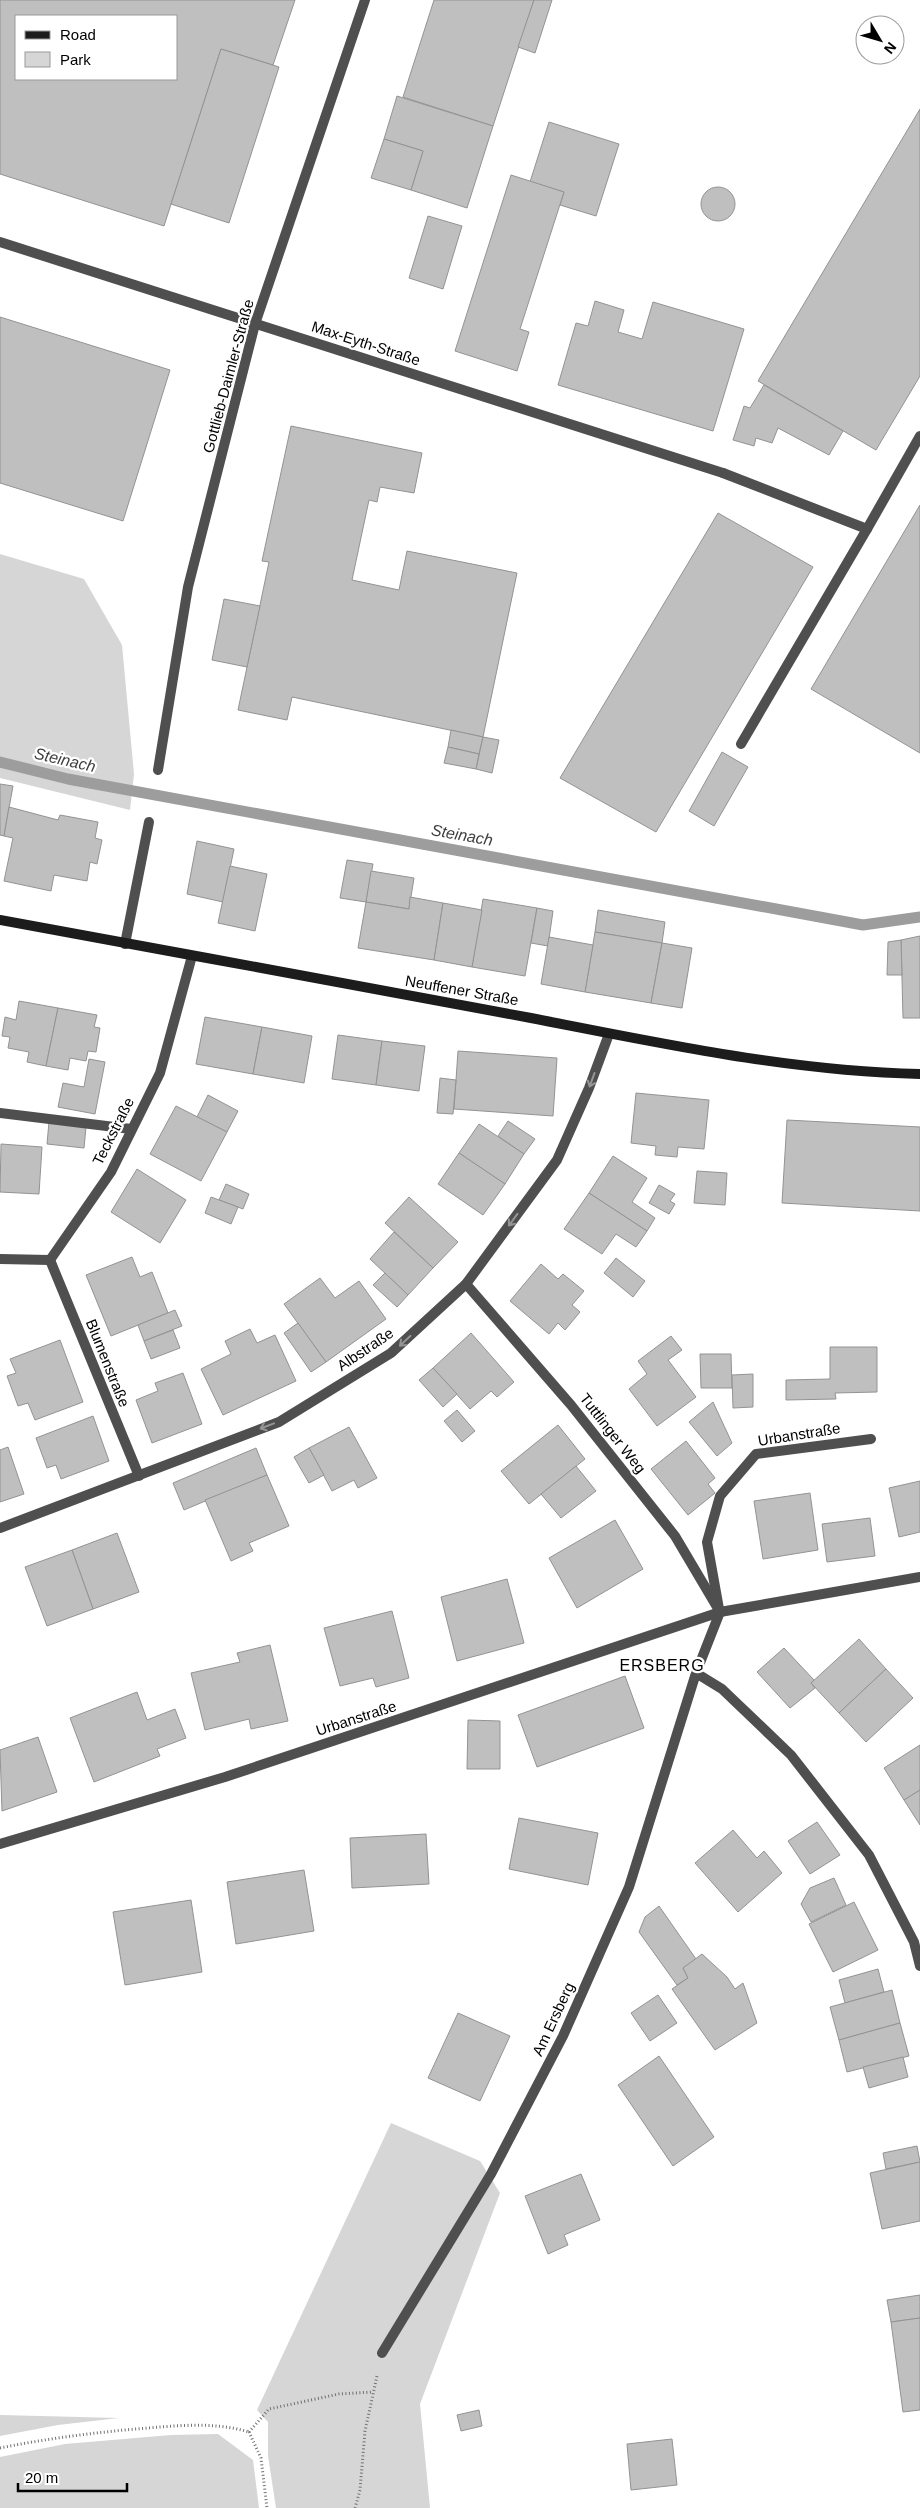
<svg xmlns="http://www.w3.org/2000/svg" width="920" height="2508" viewBox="0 0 920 2508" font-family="Helvetica,sans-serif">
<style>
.green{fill:#d6d6d6}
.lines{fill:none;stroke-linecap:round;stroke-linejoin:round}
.stream{stroke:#9d9d9d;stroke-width:11}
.building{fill:#bfbfbf;stroke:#939393;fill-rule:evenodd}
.path{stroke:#717171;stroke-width:3;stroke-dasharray:1 2.5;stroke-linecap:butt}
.service{stroke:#4f4f4f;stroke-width:10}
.minor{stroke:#4f4f4f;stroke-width:10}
.secondary{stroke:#1c1c1c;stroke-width:10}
.oneway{stroke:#959595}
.labels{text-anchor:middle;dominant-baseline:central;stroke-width:4.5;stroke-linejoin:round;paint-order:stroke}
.street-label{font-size:15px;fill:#000;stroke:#fff}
.water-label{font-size:16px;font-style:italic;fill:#3e3e3e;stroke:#fff}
.neighbourhood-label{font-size:16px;letter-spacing:1px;fill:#000;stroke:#fff}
</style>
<rect width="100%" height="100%" fill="#fff"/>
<g class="green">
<polygon points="0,554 84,579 122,645 134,774 130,810 0,778"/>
<polygon points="391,2123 480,2161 500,2193 420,2404 430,2508 276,2508 268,2456 268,2422 257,2410"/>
<polygon points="0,2415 119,2418 58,2425 0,2436"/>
<polygon points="218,2434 253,2460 259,2508 0,2508 0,2457 65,2444 171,2435"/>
</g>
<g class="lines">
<polyline class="stream" points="0,762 68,779 863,925 920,917"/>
</g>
<g class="building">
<path d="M0 0H295L273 65 221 49 164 226 0 174ZM16 16H176V79H16Z"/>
<polygon points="434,0 534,0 493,126 403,97"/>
<polygon points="534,0 552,0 535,53 518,47"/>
<polygon points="221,49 279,67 229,223 171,204"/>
<polygon points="397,96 493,126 467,208 411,190 423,151 384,139"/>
<polygon points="920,109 920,376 876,450 758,381"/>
<polygon points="549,122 619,144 596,216 560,205 564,192 530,182"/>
<polygon points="384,139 423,151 411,190 371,178"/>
<polygon points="511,175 564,192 520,329 529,332 517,371 455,351"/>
<circle cx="718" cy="204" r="17"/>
<polygon points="428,216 462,226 443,289 409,278"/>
<polygon points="595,301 624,310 618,332 642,339 653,302 744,329 713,431 558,385 576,323 588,326"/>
<polygon points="0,317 170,370 123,521 0,483"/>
<polygon points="764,385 843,431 829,455 778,428 772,443 756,438 754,446 733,440 744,406 750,408"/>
<polygon points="291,426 422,453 414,493 380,487 377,502 369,500 352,580 399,590 407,551 517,573 483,737 292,697 287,720 238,710 269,562 262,561"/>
<polygon points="920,505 920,753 811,689"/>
<polygon points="718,513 813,567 656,832 560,778"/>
<polygon points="224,599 260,606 247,667 212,660"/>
<polygon points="451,730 483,737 479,754 448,747"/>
<polygon points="483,737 499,740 492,773 476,769"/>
<polygon points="448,747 479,754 476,769 444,763"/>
<polygon points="722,752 748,767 714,826 689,811"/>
<polygon points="0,784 13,786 4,836 0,835"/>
<polygon points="9,807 58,820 60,815 98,822 95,838 102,840 97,864 90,862 87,881 54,875 51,891 4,881 13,838 4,836"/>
<polygon points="197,841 234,849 223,902 187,894"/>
<polygon points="347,860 373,864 366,902 340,898"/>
<polygon points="230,866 267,874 255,931 218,923"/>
<polygon points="371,871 414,878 409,909 366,902"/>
<polygon points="410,897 443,903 434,960 358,948 366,902 409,909"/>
<polygon points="483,899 537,908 525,976 472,967"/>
<polygon points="443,903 482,910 472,967 434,960"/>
<polygon points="537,908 553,911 548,946 531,943"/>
<polygon points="598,910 665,922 662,943 595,932"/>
<polygon points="595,932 662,943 651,1003 585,992"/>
<polygon points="920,936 920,1018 903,1018 901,940"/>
<polygon points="549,937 593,945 585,992 541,984"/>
<polygon points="901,940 902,975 887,975 888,942"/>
<polygon points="662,943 692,948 682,1008 651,1003"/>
<polygon points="19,1001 58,1008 46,1066 27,1062 29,1052 8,1048 10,1037 2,1036 5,1017 16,1020"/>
<polygon points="58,1008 97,1015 94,1027 100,1028 96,1052 88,1051 86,1061 70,1058 68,1070 46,1066"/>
<polygon points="205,1017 262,1027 253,1074 196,1064"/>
<polygon points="262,1027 312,1036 304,1083 253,1074"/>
<polygon points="338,1035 382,1041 376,1085 332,1079"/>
<polygon points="382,1041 425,1046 419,1091 376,1085"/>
<polygon points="458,1051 557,1058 553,1116 454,1109"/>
<polygon points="89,1059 105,1062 95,1114 58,1107 63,1083 84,1087"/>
<polygon points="440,1078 456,1080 453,1114 437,1113"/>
<polygon points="636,1093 709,1100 704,1149 678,1147 677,1157 655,1155 656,1146 631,1143"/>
<polygon points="208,1095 238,1111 227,1132 197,1117"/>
<polygon points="176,1106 227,1132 201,1181 150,1154"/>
<polygon points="787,1120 920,1127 920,1211 782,1203"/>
<polygon points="508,1121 535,1139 524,1154 498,1136"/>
<polygon points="49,1122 86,1127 84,1148 47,1144"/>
<polygon points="479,1124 524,1154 505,1184 459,1153"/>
<polygon points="1,1144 42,1147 39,1194 0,1192"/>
<polygon points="459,1153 505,1184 483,1215 438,1184"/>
<polygon points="613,1156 647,1178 632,1202 655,1218 647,1231 589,1193"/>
<polygon points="137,1169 186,1200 160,1243 111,1212"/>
<polygon points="697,1171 727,1173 725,1205 694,1203"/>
<polygon points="226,1184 249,1194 243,1209 219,1200"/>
<polygon points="659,1185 675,1194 670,1201 675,1204 669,1214 649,1203"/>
<polygon points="589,1193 647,1231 636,1247 616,1234 602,1254 564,1229"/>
<polygon points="211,1197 238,1207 231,1224 205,1213"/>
<polygon points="409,1197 458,1242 433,1268 385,1223"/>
<polygon points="394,1232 433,1268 408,1295 370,1259"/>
<polygon points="132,1257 140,1277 152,1272 168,1313 111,1336 86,1275"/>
<polygon points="616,1258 645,1281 633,1297 604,1273"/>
<polygon points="541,1264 558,1279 563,1274 584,1291 572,1305 580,1312 565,1330 558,1323 549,1334 510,1301"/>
<polygon points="385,1273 408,1295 397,1307 373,1285"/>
<polygon points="320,1278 335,1298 359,1281 386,1319 326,1362 284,1304"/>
<polygon points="175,1310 182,1326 144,1341 138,1325"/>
<polygon points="298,1323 326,1362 311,1372 284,1333"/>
<polygon points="250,1329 257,1343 275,1335 296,1381 223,1415 201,1369 231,1354 225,1341"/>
<polygon points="173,1330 180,1348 151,1359 144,1341"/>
<polygon points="471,1333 514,1382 497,1397 491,1391 470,1409 433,1368"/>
<polygon points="671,1336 682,1350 668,1360 696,1397 657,1426 629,1389 647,1374 638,1361"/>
<polygon points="60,1340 83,1402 35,1420 28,1403 18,1406 7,1376 16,1373 10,1359"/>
<polygon points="830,1347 877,1347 877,1392 835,1393 836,1399 786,1400 786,1380 830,1379"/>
<polygon points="700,1354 731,1354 732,1388 701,1388"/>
<polygon points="433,1368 457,1394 443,1407 419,1380"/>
<polygon points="183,1373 202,1424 152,1443 136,1400 158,1391 155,1383"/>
<polygon points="753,1374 753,1407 733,1408 732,1375"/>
<polygon points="713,1402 732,1443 717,1456 689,1422"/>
<polygon points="457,1410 475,1431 462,1442 444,1421"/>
<polygon points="93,1416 109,1461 61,1479 56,1465 47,1468 36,1438"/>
<polygon points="558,1425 585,1459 529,1504 501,1471"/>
<polygon points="349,1427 377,1478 358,1488 354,1480 332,1491 309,1448"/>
<polygon points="686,1441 715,1478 708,1484 715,1493 688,1515 651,1469"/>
<polygon points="8,1447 24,1494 0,1502 0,1450"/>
<polygon points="256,1448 267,1475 184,1510 173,1483"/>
<polygon points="309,1448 324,1475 309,1483 294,1457"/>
<polygon points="576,1466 596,1491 561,1518 541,1494"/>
<polygon points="267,1475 289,1526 249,1543 253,1551 231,1561 205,1500"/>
<polygon points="920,1481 920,1532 899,1537 889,1488"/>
<polygon points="810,1493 818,1550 763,1559 754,1501"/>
<polygon points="870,1518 875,1556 827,1562 822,1524"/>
<polygon points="615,1520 643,1569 577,1608 549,1558"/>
<polygon points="117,1533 139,1592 93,1609 72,1550"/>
<polygon points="72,1550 93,1609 47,1626 25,1567"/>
<polygon points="507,1579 524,1643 457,1661 441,1597"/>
<polygon points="392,1611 409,1678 376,1687 373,1678 340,1686 324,1628"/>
<polygon points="859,1639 886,1669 839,1713 811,1683"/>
<polygon points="270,1645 288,1721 251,1729 249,1719 205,1730 191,1673 240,1662 237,1653"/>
<polygon points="784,1648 814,1680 811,1683 815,1688 790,1708 757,1672"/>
<polygon points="886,1669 913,1698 866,1742 839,1713"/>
<polygon points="625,1676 644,1728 537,1767 518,1715"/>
<polygon points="137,1692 147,1720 175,1709 186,1738 157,1749 160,1756 94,1782 70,1718"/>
<polygon points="468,1720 500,1721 500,1769 467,1769"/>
<polygon points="38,1737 57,1792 2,1811 0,1750"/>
<polygon points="920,1745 920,1790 904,1800 884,1768"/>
<polygon points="920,1790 920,1825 904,1800"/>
<polygon points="519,1818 598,1833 588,1885 509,1869"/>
<polygon points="817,1822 840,1855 810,1874 788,1841"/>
<polygon points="733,1830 757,1858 764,1851 782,1873 738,1912 695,1863"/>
<polygon points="426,1834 429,1884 352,1888 350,1838"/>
<polygon points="304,1870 314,1931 236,1944 227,1882"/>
<polygon points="834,1878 846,1905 811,1922 801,1904 810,1888"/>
<polygon points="191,1900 202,1972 125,1985 113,1912"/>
<polygon points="854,1902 878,1950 833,1972 809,1924"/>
<polygon points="659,1906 696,1959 683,1968 688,1978 677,1985 639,1932 645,1917"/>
<polygon points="702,1954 727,1977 735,1989 743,1983 757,2023 715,2050 672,1989 688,1978 683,1968"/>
<polygon points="878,1969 884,1992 845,2003 839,1980"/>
<polygon points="892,1990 900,2023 839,2040 830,2007"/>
<polygon points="658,1995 677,2023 650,2041 631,2013"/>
<polygon points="458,2013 510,2036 480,2101 428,2078"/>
<polygon points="900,2023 909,2056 847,2072 839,2040"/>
<polygon points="659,2056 714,2137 673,2166 618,2085"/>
<polygon points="903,2057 908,2077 869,2088 863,2067"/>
<polygon points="917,2146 920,2162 886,2169 883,2153"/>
<polygon points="920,2162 920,2221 882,2229 870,2173"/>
<polygon points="581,2174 600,2220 564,2235 568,2245 548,2254 525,2196"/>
<polygon points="920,2295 920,2318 891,2322 887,2300"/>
<polygon points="920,2318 920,2410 903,2412 891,2322"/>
<polygon points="479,2410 482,2426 461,2431 457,2415"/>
<polygon points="672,2439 677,2485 631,2490 627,2444"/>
</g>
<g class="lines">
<g class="path">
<polyline points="249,2432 269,2409 339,2394 373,2392"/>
<polyline points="249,2432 261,2458 267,2508"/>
<path d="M0 2448C45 2439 90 2433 136 2429 174 2426 213 2421 249 2432"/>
<polyline points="355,2508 360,2490 365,2431 377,2376"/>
</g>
<g class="service">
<polyline points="723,473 867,529 920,436"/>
<polyline points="741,744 867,529"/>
<polyline points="125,944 149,822"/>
<polyline points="0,1113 131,1129"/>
<polyline points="719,1609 707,1542 720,1496 756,1454 871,1439"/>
</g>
<g class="minor">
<polyline points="0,242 723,473"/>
<polyline points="158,770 188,587 255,324 365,0"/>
<polyline points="0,1259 50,1260 111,1172 160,1073 192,956"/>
<polyline points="50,1260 139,1476"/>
<polyline points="466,1284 571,1405 675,1536 720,1612"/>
<polyline points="0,1528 279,1422 391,1353 466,1284 557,1160 589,1088 609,1034"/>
<polyline points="720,1612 696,1673 722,1689 791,1755 869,1855 914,1942 920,1966"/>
<polyline points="0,1844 225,1777 720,1612 920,1577"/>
<polyline points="382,2353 491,2174 563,2036 629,1887 696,1673"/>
</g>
<path class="secondary" d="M0 920C177 953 354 984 531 1018 660 1043 788 1071 920 1074"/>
</g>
<defs><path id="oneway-shaft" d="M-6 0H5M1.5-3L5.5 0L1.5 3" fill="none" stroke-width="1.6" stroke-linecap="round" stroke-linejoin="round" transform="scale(1.25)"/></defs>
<g class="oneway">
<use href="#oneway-shaft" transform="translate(592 1080) rotate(110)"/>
<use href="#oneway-shaft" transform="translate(513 1220) rotate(126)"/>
<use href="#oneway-shaft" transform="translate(405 1341) rotate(137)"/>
<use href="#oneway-shaft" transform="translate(267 1426) rotate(159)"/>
</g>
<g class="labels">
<g class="street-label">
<text transform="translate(366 343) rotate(18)">Max-Eyth-Straße</text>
<text transform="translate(228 376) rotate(-75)">Gottlieb-Daimler-Straße</text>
<text transform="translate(462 990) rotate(10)">Neuffener Straße</text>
<text transform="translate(113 1131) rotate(-63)">Teckstraße</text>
<text transform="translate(365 1349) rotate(-34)">Albstraße</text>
<text transform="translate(108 1363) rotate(68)">Blumenstraße</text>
<text transform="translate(613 1433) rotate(52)">Tuttlinger Weg</text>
<text transform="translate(799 1434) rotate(-9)">Urbanstraße</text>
<text transform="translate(356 1718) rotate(-18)">Urbanstraße</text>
<text transform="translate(553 2019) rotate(-65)">Am Ersberg</text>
</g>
<g class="water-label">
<text transform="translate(65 760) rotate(13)">Steinach</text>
<text transform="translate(462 835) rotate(10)">Steinach</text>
</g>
<g class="neighbourhood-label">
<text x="662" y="1665">ERSBERG</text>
</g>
</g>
<rect x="15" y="15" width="162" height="65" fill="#ffffff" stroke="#999999"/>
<rect x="25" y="31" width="25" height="8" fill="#1c1c1c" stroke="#999999"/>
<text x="60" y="40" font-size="15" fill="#000000">Road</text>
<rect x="25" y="52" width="25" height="15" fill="#d6d6d6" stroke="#999999"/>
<text x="60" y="65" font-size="15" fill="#000000">Park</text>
<g transform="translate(880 40) rotate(128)"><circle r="24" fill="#ffffff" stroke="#999999"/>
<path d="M0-4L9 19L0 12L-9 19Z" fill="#000000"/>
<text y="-8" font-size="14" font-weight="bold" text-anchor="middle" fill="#000000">N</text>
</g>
<path d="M18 2483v8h109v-8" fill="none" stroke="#000000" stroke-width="2.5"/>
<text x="25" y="2483" font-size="15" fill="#000000" stroke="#ffffff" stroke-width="4" paint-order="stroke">20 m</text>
</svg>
